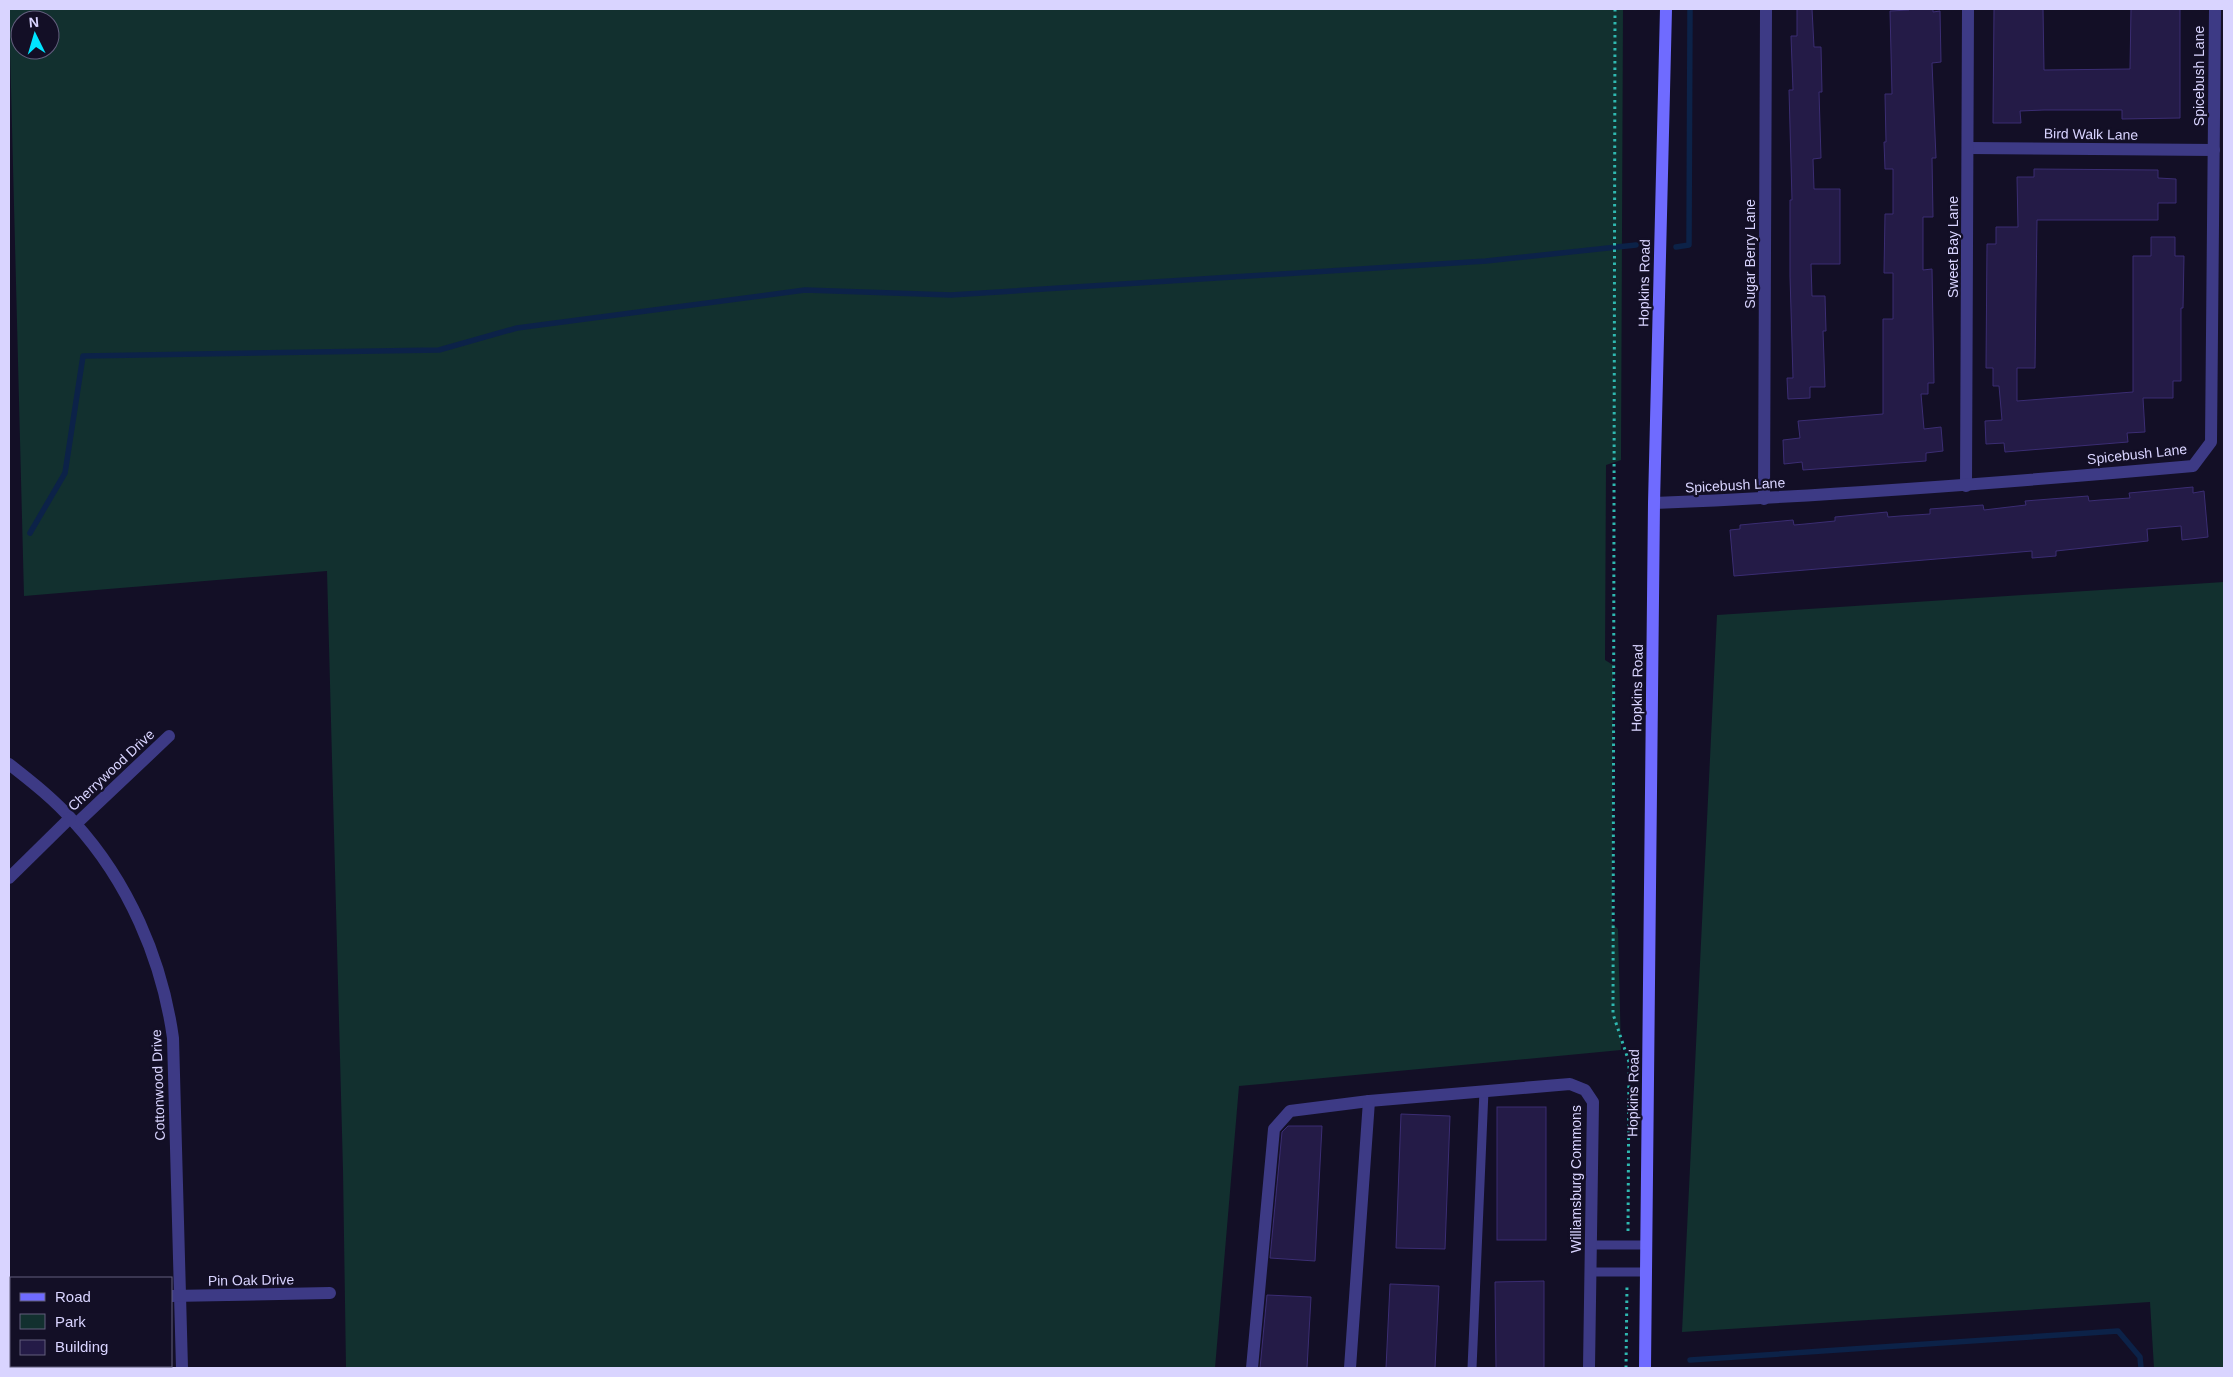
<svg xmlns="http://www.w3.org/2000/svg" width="2233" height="1377" viewBox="0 0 2233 1377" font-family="Arial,sans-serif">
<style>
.green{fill:#12302f;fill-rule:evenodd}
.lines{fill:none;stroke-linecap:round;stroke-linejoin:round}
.stream{stroke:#0c2248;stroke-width:5.5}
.building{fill:#241b47;stroke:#3b2d73}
.path{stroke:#2fb8b0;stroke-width:3;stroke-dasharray:2.5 4;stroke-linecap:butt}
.lane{stroke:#3d3a85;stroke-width:9}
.street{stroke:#3d3a85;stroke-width:12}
.secondary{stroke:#6f6bff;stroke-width:12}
.labels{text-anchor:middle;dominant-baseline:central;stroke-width:4.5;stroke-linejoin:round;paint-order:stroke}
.street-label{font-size:14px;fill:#d9d4ff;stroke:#130f26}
</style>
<rect width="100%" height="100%" fill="#130f26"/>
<g class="green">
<path d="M9 9H1623L1621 460 1606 465 1605 660 1613 665 1612 923 1618 929 1621 1050 1239 1086 1215 1368H346L343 1170 327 571 24 596ZM20 20H50V50H20Z"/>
<polygon points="2224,582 2224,1368 2154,1368 2150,1302 1682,1332 1717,615"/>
</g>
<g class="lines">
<g class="stream">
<polyline points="1676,247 1689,245 1690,9"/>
<polyline points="30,533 65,473 83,356 439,350 517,328 805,290 951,295 1486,261 1636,245"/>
<polyline points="1690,1360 2118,1331 2140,1357 2141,1368"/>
</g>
</g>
<g class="building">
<polygon points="1797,9 1812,9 1814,47 1821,47 1822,92 1819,92 1821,158 1813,159 1814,189 1840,189 1840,264 1811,264 1812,296 1825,296 1826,331 1823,331 1825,387 1810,387 1810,398 1788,399 1787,378 1793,378 1790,276 1790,200 1792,200 1789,90 1793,90 1791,36 1797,36"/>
<polygon points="1909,9 1933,9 1933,12 1940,11 1941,62 1932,63 1936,158 1932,158 1933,217 1923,217 1923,270 1932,269 1934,383 1928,383 1928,394 1921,394 1924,429 1941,427 1943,451 1926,453 1926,461 1803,470 1802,462 1784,464 1783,440 1800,438 1798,421 1883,414 1883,319 1893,319 1893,273 1884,273 1885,214 1893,214 1893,169 1885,169 1884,142 1886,142 1885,94 1892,94 1890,11 1909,10"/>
<polygon points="1994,9 2043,9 2044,70 2130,69 2131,9 2180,9 2180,118 2122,119 2122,110 2044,110 2020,111 2021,123 1993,123"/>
<polygon points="2034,169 2158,170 2158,178 2176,179 2176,203 2158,203 2158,220 2037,220 2035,368 2017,368 2017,401 2133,392 2133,256 2151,256 2151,237 2175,237 2175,256 2184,256 2183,308 2181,308 2181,381 2173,381 2173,398 2143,398 2145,432 2127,433 2128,442 2005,452 2004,443 1986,444 1985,421 2002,420 1999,386 1993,386 1993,368 1986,368 1987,244 1996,244 1996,227 2018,227 2017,177 2034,177"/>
<polygon points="2193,487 2193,493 2204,491 2208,537 2182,540 2181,526 2147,529 2148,541 2056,551 2056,556 2032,558 2032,551 1734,576 1730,530 1740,529 1740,525 1793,520 1794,525 1805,524 1835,521 1835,517 1887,512 1888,517 1900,516 1930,514 1930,509 1983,505 1984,510 2026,505 2025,501 2088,496 2089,501 2100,500 2130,498 2129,493"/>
<rect x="1497" y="1107" width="49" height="133"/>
<polygon points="1401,1114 1450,1116 1445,1249 1396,1248"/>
<polygon points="1288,1126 1322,1126 1315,1261 1270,1258 1282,1132"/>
<polygon points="1544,1281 1544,1368 1496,1368 1495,1282"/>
<polygon points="1390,1284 1439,1286 1435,1368 1386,1368"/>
<polygon points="1267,1295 1311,1297 1307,1368 1260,1368"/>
</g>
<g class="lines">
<g class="path">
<polyline points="1615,9 1613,1014 1629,1062 1628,1233"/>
<polyline points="1626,1368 1627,1284"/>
</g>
<g class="lane">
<polyline points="1592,1245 1646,1245"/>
<polyline points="1591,1272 1646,1272"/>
<polyline points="1472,1368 1484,1091"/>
</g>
<g class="street">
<polyline points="1969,148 2214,150"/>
<polyline points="1966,486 1968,9"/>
<polyline points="1764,499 1766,9"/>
<path d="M1654 503C1834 496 2013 482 2193 466L2211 442 2215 9"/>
<path d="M9 764C32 782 55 800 74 822 128 881 162 959 173 1038L182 1368"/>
<polyline points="76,824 169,736"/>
<polyline points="9,878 70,818"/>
<polyline points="171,1296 330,1293"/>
<polyline points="9,1303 11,1302"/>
<polyline points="1252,1368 1274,1129 1290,1111 1369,1101 1570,1084 1585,1090 1593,1102 1589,1368"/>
<polyline points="1350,1368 1369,1101"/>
</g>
<polyline class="secondary" points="1645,1368 1654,503 1666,9"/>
</g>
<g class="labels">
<g class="street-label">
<text transform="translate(2199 76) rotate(-90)">Spicebush Lane</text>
<text transform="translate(2091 134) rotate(1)">Bird Walk Lane</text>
<text transform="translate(1953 247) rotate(-90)">Sweet Bay Lane</text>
<text transform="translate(1750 254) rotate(-90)">Sugar Berry Lane</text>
<text transform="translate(1644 283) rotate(-89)">Hopkins Road</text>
<text transform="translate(2137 454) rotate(-6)">Spicebush Lane</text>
<text transform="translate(1735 485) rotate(-3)">Spicebush Lane</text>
<text transform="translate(1637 688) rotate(-89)">Hopkins Road</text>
<text transform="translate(111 770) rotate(-43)">Cherrywood Drive</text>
<text transform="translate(158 1085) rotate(-92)">Cottonwood Drive</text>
<text transform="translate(1633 1093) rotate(-89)">Hopkins Road</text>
<text transform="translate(1576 1179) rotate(-90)">Williamsburg Commons</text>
<text transform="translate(251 1280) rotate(-1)">Pin Oak Drive</text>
</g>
</g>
<rect width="2233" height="1377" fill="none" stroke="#d9d4ff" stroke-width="20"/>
<rect x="10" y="1277" width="162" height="90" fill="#130f26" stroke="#625e7d"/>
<rect x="20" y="1293" width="25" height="8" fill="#6f6bff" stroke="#625e7d"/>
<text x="55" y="1302" font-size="15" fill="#d9d4ff">Road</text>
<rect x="20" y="1314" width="25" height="15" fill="#12302f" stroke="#625e7d"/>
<text x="55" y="1327" font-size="15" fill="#d9d4ff">Park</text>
<rect x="20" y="1340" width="25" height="15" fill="#241b47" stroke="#625e7d"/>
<text x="55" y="1352" font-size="15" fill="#d9d4ff">Building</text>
<g transform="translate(35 35) rotate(355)"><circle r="24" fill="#130f26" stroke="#625e7d"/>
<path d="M0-4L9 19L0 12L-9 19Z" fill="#00e5ff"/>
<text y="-8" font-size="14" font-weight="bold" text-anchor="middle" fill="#d9d4ff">N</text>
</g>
</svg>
